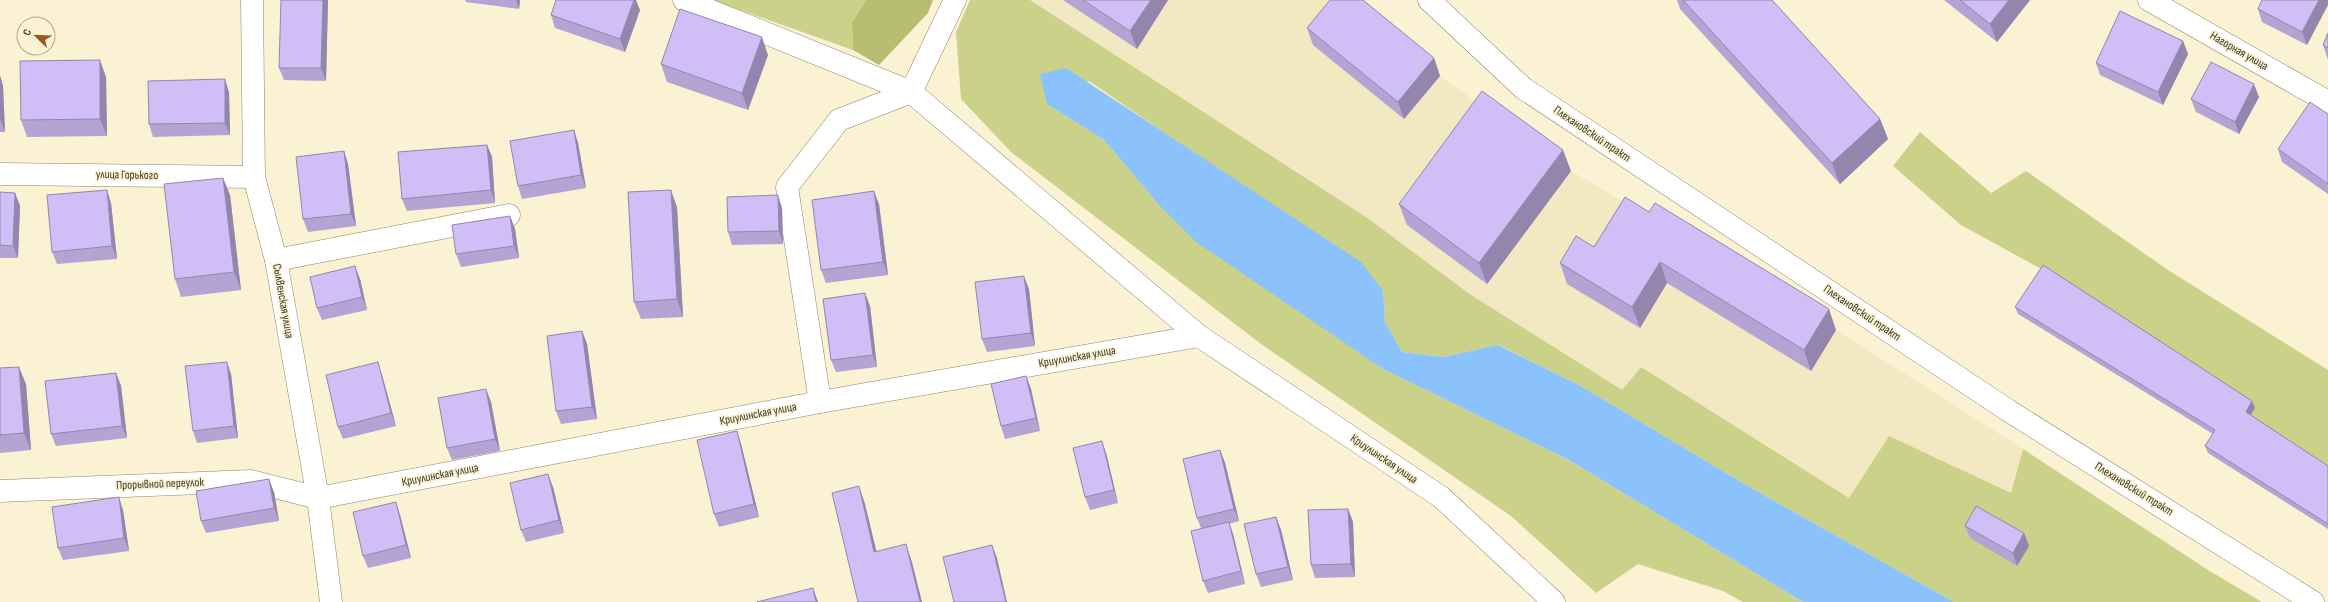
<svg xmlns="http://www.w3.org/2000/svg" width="2328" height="602" viewBox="0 0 2328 602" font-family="'Sofia Sans Condensed',sans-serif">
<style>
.built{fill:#f2e8c2}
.green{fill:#cad189}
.forest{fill:#b7be72}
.water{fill:#8bc2fb}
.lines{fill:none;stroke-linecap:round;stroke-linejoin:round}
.street-casing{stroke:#8d866a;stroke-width:23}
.secondary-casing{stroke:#8d866a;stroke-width:23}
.street{stroke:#fff;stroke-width:22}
.secondary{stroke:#fff;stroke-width:22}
.wall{fill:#b3a4d4}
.shaded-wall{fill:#9286ad}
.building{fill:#d0bff7;stroke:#9286ad}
.labels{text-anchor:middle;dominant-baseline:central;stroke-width:3.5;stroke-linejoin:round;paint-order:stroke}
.street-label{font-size:12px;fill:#3b382c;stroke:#faf2d3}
</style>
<rect width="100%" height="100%" fill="#faf2d3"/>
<polygon class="built" points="1030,0 1349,0 1440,76 1571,171 1662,224 1836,330 2023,449 2011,493 1889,436 1849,498 1641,367 1622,391 1471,295 1366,217"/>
<g class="green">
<polygon points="712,0 866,0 852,22 853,50"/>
<polygon points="970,0 1030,0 1366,217 1471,295 1622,390 1641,367 1849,498 1889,436 2011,493 2023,449 2208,570 2262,602 1954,602 1746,485 1579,385 1499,345 1443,357 1402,352 1385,322 1383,291 1201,158 1089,81 1047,104 1104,140 1159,205 1383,369 1569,460 1803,602 1743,602 1723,591 1638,564 1596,593 1511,516 1261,344 1011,152 961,99 956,32"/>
<polygon points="1920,132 1991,193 2026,171 2168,270 2328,370 2328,471 2045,271 1961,225 1893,166"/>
</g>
<polygon class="forest" points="866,0 933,0 928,13 879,65 853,50 852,22"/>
<polygon class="water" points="1066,68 1361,262 1383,291 1385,322 1402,352 1443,357 1498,345 1579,385 1746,485 1954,602 1803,602 1569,460 1383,369 1196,242 1159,205 1104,140 1047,104 1040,74"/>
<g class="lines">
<g class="street-casing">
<g id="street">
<polyline points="252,0 254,177 276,260 318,498 331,602"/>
<polyline points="684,0 911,92 1199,336 1441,497 1554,602"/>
<polyline points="2149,0 2328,102"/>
<polyline points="0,174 254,177"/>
<polyline points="276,260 509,215"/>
<polyline points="820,402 787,187 839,120 911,92 955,0"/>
<polyline points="0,491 251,481 318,498 820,402 1199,336"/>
</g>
</g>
<g class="secondary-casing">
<polyline id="secondary" points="1429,0 1523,88 2009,411 2313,602"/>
</g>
<use href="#street" class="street"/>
<use href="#secondary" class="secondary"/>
</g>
<g class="wall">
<polygon points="328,0 326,81 284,80 279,68"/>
<polygon points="465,0 520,0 519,9 466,2"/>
<polygon points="1063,0 1168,0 1137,49"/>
<polygon points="1677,0 1772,0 1880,119 1888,139 1840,184 1680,9"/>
<polygon points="1944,0 2030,0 1997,42"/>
<polygon points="2328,0 2307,45 2262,22 2258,9"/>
<polygon points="640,10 625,52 555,28 551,15"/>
<polygon points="1307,28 1434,58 1440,76 1404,119 1313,45"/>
<polygon points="2328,33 2328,60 2323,45"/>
<polygon points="2183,41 2188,54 2163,105 2100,75 2096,63"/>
<polygon points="768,55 748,110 667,82 661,64"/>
<polygon points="0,76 3,86 5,132 0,132"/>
<polygon points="106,77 107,136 27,137 21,120"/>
<polygon points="229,92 230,135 153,137 149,124"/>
<polygon points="2259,97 2239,134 2196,112 2191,99"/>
<polygon points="2328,114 2328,194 2282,162 2278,149"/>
<polygon points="574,130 578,143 586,188 522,199 518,186"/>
<polygon points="487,145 492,157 495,203 407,211 402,199"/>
<polygon points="344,151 348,164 356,226 308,232 303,219"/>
<polygon points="1571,171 1487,284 1407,225 1399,204"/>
<polygon points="223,178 230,195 241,290 181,297 175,279"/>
<polygon points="0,192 15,193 20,206 18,258 0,258"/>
<polygon points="1625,197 1836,330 1811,371 1667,283 1640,328 1567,284 1560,263 1594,247"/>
<polygon points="111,203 117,259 57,264 52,252"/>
<polygon points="879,204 888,275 826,283 821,270"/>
<polygon points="677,207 683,317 641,319 634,302"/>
<polygon points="782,208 783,244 732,245 728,232"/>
<polygon points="510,216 515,229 519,258 461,267 456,254"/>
<polygon points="360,279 367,310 322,320 317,308"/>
<polygon points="1029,289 1035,346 987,352 982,339"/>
<polygon points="870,306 877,367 836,372 831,360"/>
<polygon points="2015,307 2255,408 2250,415 2328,466 2328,529 2208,453 2205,446 2213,434 2018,314"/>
<polygon points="582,331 587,344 597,419 561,424 556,411"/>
<polygon points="0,368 26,384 31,450 0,453"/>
<polygon points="116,373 121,386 127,438 56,446 51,434"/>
<polygon points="231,374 238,438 197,443 193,431"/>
<polygon points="382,375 396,426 343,439 338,427"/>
<polygon points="1026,376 1031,389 1040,431 1005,439 1001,426"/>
<polygon points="491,402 500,451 452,460 447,448"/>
<polygon points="737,431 741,444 759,517 719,527 714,514"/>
<polygon points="1220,450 1225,463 1239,521 1229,524 1233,534 1245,584 1208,593 1203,581 1201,528 1197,518"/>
<polygon points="1106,453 1118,503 1090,510 1085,497"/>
<polygon points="553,487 564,533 526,542 521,530"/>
<polygon points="274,492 279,521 206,533 201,521"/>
<polygon points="1348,509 1353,522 1355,577 1315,578 1311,565"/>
<polygon points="123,510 129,551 63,560 58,548"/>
<polygon points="400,515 411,558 368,568 363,556"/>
<polygon points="1276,517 1281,530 1293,580 1261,587 1256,574"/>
<polygon points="1965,526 2024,533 2029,546 2017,566 1970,538"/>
</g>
<g class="shaded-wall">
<polygon points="323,0 328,0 326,81 321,68"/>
<polygon points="516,0 520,0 519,9"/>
<polygon points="634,0 636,0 640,10 625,52 620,39"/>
<polygon points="1151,0 1168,0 1137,49 1130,31"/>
<polygon points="2009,0 2030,0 1997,42 1990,24"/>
<polygon points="2319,0 2328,0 2328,5 2307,45 2302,32"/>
<polygon points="762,37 768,55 748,110 742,93"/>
<polygon points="2183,41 2188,54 2163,105 2158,92"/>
<polygon points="1434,58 1440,76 1404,119 1398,102"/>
<polygon points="100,60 106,77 107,136 100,119"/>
<polygon points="0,76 3,86 5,132 0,119"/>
<polygon points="225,79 229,92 230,135 225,123"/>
<polygon points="2254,84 2259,97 2239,134 2235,122"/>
<polygon points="1880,119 1888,139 1840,184 1832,163"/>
<polygon points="574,130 578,143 586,188 581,175"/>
<polygon points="487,145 492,157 495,203 491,190"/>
<polygon points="1563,150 1571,171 1487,284 1479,263"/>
<polygon points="344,151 348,164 356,226 351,214"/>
<polygon points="223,178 230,195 241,290 234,272"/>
<polygon points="107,190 111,203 117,259 112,246"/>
<polygon points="671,190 677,207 683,317 677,299"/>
<polygon points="874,191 879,204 888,275 883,262"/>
<polygon points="15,193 20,206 18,258 13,246"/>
<polygon points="778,195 782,208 783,244 779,231"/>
<polygon points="510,216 515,229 519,258 514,246"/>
<polygon points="1660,262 1667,283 1640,328 1632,307"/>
<polygon points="355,266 360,279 367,310 362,297"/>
<polygon points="1024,276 1029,289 1035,346 1031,333"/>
<polygon points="865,293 870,306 877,367 873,355"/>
<polygon points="1829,309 1836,330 1811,371 1804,350"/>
<polygon points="582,331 587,344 597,419 592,407"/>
<polygon points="227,362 231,374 238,438 234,426"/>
<polygon points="378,362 382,375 396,426 391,413"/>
<polygon points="19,367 26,384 31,450 24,433"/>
<polygon points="116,373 121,386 127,438 122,426"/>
<polygon points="1026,376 1031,389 1040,431 1036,418"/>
<polygon points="486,389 491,402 500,451 495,439"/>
<polygon points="2252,401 2255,408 2248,419 2246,412"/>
<polygon points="737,431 741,444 759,517 754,504"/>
<polygon points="1102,441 1106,453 1118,503 1114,490"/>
<polygon points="1220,450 1225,463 1239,521 1234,509"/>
<polygon points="548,474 553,487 564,533 559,520"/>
<polygon points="269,479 274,492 279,521 274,508"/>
<polygon points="859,486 865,504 881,570 874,552"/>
<polygon points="119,497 123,510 129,551 124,538"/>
<polygon points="396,502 400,515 411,558 406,545"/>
<polygon points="1348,509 1353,522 1355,577 1351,564"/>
<polygon points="1276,517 1281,530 1293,580 1288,567"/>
<polygon points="1229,522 1233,534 1245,584 1241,571"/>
<polygon points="2024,533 2029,546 2017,566 2013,553"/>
<polygon points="906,544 912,562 922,602 920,602"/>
<polygon points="992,545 997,558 1007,602 1006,602"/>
<polygon points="813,588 818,602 816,602"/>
</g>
<g class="building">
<polygon points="281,0 323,0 321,68 279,68"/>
<polygon points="556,0 634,0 620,39 551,15"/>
<polygon points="1083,0 1151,0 1130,31"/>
<polygon points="1330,0 1363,0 1434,58 1398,102 1307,28"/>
<polygon points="1683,0 1772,0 1880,119 1832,163"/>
<polygon points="1960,0 2009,0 1990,24"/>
<polygon points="2262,0 2319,0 2302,32 2258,9"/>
<polygon points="680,9 762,37 742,93 661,64"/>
<polygon points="2120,11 2183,41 2158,92 2096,63"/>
<polygon points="2328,33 2328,48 2323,45"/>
<polygon points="100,60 100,119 21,120 20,61"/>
<polygon points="2211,62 2254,84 2235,122 2191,99"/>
<polygon points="225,79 225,123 149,124 148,81"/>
<polygon points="1482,91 1563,150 1479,263 1399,204"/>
<polygon points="2310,102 2328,114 2328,184 2278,149"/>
<polygon points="574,130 581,175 518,186 510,141"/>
<polygon points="487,145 491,190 402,199 398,152"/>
<polygon points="344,151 351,214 303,219 296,157"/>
<polygon points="223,178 234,272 175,279 164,184"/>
<polygon points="107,190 112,246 52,252 47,195"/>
<polygon points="671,190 677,299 634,302 628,192"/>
<polygon points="874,191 883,262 821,270 812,200"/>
<polygon points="0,192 15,193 13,246 0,245"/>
<polygon points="778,195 779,231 728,232 727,197"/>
<polygon points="1625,197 1649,212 1655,203 1829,309 1804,350 1660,262 1632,307 1560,263 1576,236 1594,247"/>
<polygon points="510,216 514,246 456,254 452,225"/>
<polygon points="2043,265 2252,401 2246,412 2328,466 2328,524 2205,446 2215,430 2015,307"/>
<polygon points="355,266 362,297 317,308 310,277"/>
<polygon points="1024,276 1031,333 982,339 975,282"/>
<polygon points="865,293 873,355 831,360 823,299"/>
<polygon points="582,331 592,407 556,411 547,336"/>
<polygon points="227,362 234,426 193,431 185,366"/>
<polygon points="378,362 391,413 338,427 326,375"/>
<polygon points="19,367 24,433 0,435 0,368"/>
<polygon points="116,373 122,426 51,434 45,381"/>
<polygon points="1026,376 1036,418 1001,426 991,384"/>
<polygon points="486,389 495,439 447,448 438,398"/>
<polygon points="737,431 754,504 714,514 697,440"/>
<polygon points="1102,441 1114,490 1085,497 1073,448"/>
<polygon points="1220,450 1234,509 1197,518 1183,459"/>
<polygon points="548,474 559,520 521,530 510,483"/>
<polygon points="269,479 274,508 201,521 196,491"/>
<polygon points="859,486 874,552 906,544 920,602 858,602 832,493"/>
<polygon points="119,497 124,538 58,548 52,507"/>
<polygon points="396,502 406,545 363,556 353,512"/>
<polygon points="1976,506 2024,533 2013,553 1965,526"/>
<polygon points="1348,509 1351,564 1311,565 1308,510"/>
<polygon points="1276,517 1288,567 1256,574 1244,524"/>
<polygon points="1229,522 1241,571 1203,581 1191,531"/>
<polygon points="992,545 1006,602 954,602 943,557"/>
<polygon points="813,588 816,602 757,602"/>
</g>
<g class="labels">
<g class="street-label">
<text transform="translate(2239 51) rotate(30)">Нагорная улица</text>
<text transform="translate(1592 134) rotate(34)">Плехановский тракт</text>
<text transform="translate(127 175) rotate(1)">улица Горького</text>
<text transform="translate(283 301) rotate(80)">Сылвенская улица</text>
<text transform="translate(1862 313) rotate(34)">Плехановский тракт</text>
<text transform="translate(1077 357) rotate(-10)">Криулинская улица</text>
<text transform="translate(758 414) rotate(-11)">Криулинская улица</text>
<text transform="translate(1384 459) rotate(34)">Криулинская улица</text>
<text transform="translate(440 475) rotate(-11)">Криулинская улица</text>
<text transform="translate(160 484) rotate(-2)">Прорывной переулок</text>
<text transform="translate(2134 489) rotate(32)">Плехановский тракт</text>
</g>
</g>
<g transform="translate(36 36) rotate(293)"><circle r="19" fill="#faf2d3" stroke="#aea890"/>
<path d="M0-3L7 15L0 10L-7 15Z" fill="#985a1f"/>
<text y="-6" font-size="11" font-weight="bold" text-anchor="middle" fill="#3b382c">С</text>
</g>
</svg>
